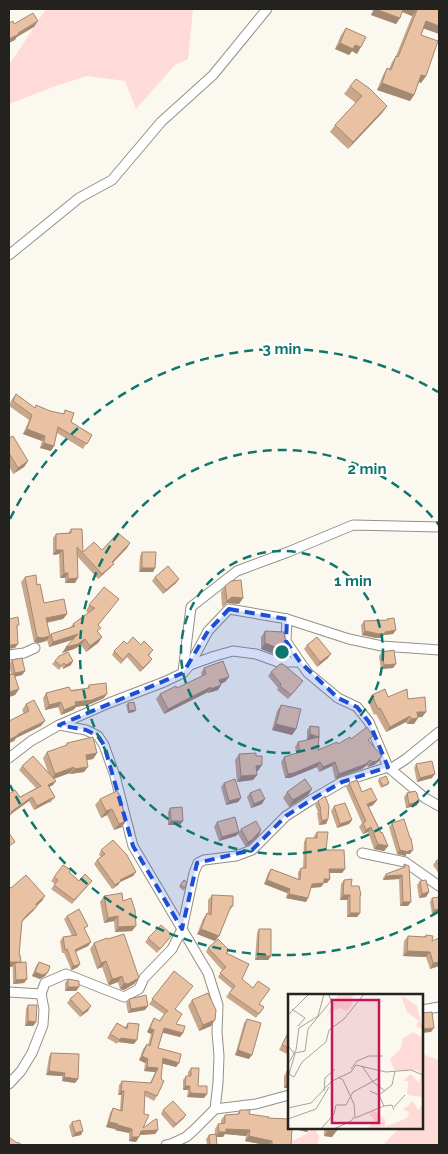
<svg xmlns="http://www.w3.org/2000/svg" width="448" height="1154" viewBox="0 0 448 1154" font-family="Raleway,sans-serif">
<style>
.green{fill:#ffdbd7}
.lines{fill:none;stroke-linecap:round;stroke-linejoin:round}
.minor-casing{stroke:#939087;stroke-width:11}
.minor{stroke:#fff;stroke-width:9}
.wall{fill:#c8a78c}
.shaded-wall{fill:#a38872}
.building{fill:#e9c2a3;stroke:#a38872}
.marked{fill:#1d4ed8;fill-opacity:0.2;stroke:#1d4ed8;stroke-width:4;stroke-dasharray:10 6;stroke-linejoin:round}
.ring{fill:none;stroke:#0f766e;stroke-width:2.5;stroke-dasharray:9 6}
.inset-road{fill:none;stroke:#a5a39b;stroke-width:1}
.view{fill:#c2185b;fill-opacity:0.15;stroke:#c2185b;stroke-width:2.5}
.inset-edge{fill:none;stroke:#23221e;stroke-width:2.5}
.centre{fill:#0f766e;stroke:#fff;stroke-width:2.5}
.ring-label{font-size:15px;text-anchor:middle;font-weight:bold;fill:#0f766e;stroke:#fff;stroke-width:4.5;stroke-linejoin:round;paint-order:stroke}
</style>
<rect width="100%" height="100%" fill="#fbf9ef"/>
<g class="green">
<polygon points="46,9 193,9 188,59 175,65 136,109 125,81 87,76 53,87 9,104 9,65"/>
<polygon points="422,1054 439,1060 439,1145 383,1145 399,1128 422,1128"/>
<path d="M312 1128H314L319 1136 318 1141V1145H280C289 1142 308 1136 312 1128Z"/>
</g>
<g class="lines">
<g class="minor-casing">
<g id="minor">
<polyline points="9,255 79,198 112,180 161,122 213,75 267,9"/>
<polyline points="287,619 286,641 300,662 308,673 338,698 357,707 369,722 388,767 425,798 439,806"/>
<polyline points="9,655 24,653 35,648"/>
<polyline points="190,665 215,656 233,651 256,654 278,662 300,662"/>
<polyline points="183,672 191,607 237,571 288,552 353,525 439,527"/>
<polyline points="59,725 86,730 98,736 104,745 115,776 133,846 208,973 218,1005 217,1032 219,1056 218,1083 215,1109 194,1130 186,1137 171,1144 166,1145"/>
<polyline points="9,758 31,741 59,725 109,703 164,682 183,673 190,665 208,631 229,609 287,619 349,639 382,646 439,650"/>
<polyline points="362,853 405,862 439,886"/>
<polyline points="9,992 41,994"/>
<polyline points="422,1010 439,1007"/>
<polyline points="9,1084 21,1071 32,1053 43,1025 44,1009 41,994 45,983 66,974 124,997 139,989 144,978 172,949 182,929 194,873 198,863 204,860 236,856 252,850 286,816 311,800 342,782 388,767 392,768 406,759 439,732"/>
<polyline points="215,1109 256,1104 289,1095"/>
</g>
</g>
<use href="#minor" class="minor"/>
</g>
<g class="wall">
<polygon points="370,9 439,9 424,28 421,35 426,76 421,83 419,82 414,95 410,101 377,90 383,75 387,68 389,69 392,62 396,56 412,16 402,12 400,18 396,24 371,15 373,10"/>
<polygon points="346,28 357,54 352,51 349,55 335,49 341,35"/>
<polygon points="350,86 387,106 382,113 348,149 330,132 335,125 356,103 344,94"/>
<polygon points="16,394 34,408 36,405 50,411 63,414 65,410 71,422 92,435 83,449 57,433 54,446 51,451 40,448 42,441 23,434 29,420 9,406 12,399"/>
<polygon points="9,438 28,461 24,467 13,474 9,466"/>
<polygon points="71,529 83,552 127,548 113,562 110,568 98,579 77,556 75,583 65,583 65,578 60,578 59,554 53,555 53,538 56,534 68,533"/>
<polygon points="142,552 155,568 153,572 139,572 140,556"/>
<polygon points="25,577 37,585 44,603 67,614 63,619 47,623 50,635 51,634 70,628 73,624 88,613 86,611 89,605 119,599 98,625 98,632 102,637 98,643 86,652 81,645 74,649 62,653 73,640 49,647 47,640 46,641 39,643 34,642 21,582"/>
<polygon points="155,577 179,579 176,583 163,594 152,581"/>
<polygon points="225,586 243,598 239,604 227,603 222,607 221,592"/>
<polygon points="387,619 396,630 393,634 384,635 382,638 376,638 362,635 361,625 364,621 387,620"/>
<polygon points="265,631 287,650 282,656 279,656 261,649 261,637"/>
<polygon points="127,644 141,645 153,650 149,656 152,659 149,663 140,672 127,657 121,664 112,655 114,651"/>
<polygon points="307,645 328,658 317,667 304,649"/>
<polygon points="382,652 396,664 393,668 381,669 379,656"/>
<polygon points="12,660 25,671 22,675 15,677 19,689 15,695 9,697 9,675 11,674 9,664"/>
<polygon points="55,661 71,665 63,669 62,666 59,670 52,664"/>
<polygon points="204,668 229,677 225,682 221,684 221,685 218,690 208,693 208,692 164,714 156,699 160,694 177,688 202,677 201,673"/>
<polygon points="271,672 300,685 288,699 277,690 278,688 268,676"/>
<polygon points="89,685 104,698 88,705 76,707 73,710 61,715 58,707 45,710 43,698 46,693 87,688"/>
<polygon points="372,695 408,699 426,712 422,717 418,717 414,724 407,724 406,722 386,732 376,714 374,715 368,701"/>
<polygon points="128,703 136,710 134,712 128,713 126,705"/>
<polygon points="26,704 41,726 16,738 14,741 9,743 9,721 24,714 22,710"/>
<polygon points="281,705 296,729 292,735 272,730 277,711"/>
<polygon points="310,726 318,750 338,744 351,739 369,741 382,756 379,761 374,765 368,767 367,765 362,769 335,779 332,766 319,772 317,767 290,778 285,778 281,762 284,757 296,753 295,747 298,742 310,739 307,739 307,730"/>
<polygon points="67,743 97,753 93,759 87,760 84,772 70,774 70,773 54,778 53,785 49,787 55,797 50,803 49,802 34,810 29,801 11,814 9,817 9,794 20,797 36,788 19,770 22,766 48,772 43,758 47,752 65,746"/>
<polygon points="239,754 258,771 257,771 257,775 253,780 237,782 235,760"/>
<polygon points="416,764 432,778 417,782 414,768"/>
<polygon points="379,779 389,783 388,785 381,788 378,781"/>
<polygon points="224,783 241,798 238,802 226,805 221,787"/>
<polygon points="349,783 362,792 377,800 373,805 369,807 388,846 384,851 374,849 368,832 363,834 359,827 362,823 346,787"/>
<polygon points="312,789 308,795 289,807 283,798 287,792"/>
<polygon points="117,791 122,827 114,830 107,815 101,818 95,805 100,799"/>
<polygon points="250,793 262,804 251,808 247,797"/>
<polygon points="407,793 419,802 416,806 406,808 404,797"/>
<polygon points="318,801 328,819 326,824 319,825 317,813 318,812 315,805"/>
<polygon points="334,806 352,820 349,824 337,828 331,811"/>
<polygon points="170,808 180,825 168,825 168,812"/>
<polygon points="217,822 239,832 241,829 259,835 249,845 245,846 238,834 236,836 219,841 214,827"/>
<polygon points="392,823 410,854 406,854 406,856 397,854 389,827"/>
<polygon points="317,832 326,850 345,869 342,873 330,873 330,879 327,883 324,883 321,887 311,888 306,902 286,898 287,893 264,884 268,873 271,869 298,879 298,872 301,868 303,868 304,842 306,838 314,838 314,836"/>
<polygon points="101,850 136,872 133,876 120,882 118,885 112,889 94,864 97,860 101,857 99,855"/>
<polygon points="439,859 439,874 433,865 436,861"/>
<polygon points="404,864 409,866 408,906 400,906 399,879 383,880 383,878 386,874 402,868"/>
<polygon points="69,872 79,881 92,881 72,904 51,889 55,884 51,881 54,877"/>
<polygon points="184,880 185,888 184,891 179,887"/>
<polygon points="344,880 361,895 360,897 360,913 357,917 347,917 347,900 340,900 341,884"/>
<polygon points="420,881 429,892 426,897 419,898 417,885"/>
<polygon points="11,888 45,896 34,910 22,922 19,955 21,962 27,979 24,983 13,984"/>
<polygon points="212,895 233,906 229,911 219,936 215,941 197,934 203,919 207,913 208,914 208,900"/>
<polygon points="104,896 123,901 132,931 115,932 114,921 104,923 100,902"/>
<polygon points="439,897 439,912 432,914 430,902 432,898"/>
<polygon points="67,916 85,930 91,942 88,946 76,952 78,967 72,970 71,969 64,953 62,953 60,941 63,937 72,936 64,919"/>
<polygon points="259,929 271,956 268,960 255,960 257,933"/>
<polygon points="426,935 432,941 439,966 430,969 426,957 403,956 404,941 408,936 424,937"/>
<polygon points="148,938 169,939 157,953 145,942"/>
<polygon points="94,943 139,978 134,984 124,990 120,989 118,982 110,985 108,984 102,967 97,969 90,949"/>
<polygon points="208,948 229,950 227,953 242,979 259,1004 264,1007 256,1018 226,997 232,989 218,977 222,970 206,952"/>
<polygon points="39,962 48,972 45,976 40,979 32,976 36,966"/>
<polygon points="174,971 190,990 175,1009 176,1024 183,1033 180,1037 163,1033 158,1048 179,1063 176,1067 162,1063 157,1096 154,1101 145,1096 143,1128 158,1130 155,1134 140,1135 136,1142 129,1141 129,1133 115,1130 115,1129 106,1127 110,1113 113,1108 120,1110 121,1095 118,1095 119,1085 122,1081 150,1083 155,1072 144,1071 145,1063 139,1060 143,1049 147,1044 148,1045 151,1034 147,1032 151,1023 154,1018 159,1021 164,1014 149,1004"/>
<polygon points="68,979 79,987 76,991 65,991 65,983"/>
<polygon points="70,999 88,1011 80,1017 67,1003"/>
<polygon points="129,999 145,1010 128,1013 126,1003"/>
<polygon points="192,1000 211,1026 199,1031 188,1006"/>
<polygon points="28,1005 36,1022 33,1026 25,1026 26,1009"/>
<polygon points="247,1019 249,1059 235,1055 244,1023"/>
<polygon points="117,1023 125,1027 128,1023 134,1044 118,1042 117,1044 107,1038"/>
<polygon points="289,1031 289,1055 279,1050"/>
<polygon points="51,1053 78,1079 75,1083 62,1081 62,1076 46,1075 49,1057"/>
<polygon points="191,1068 198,1086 207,1094 204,1098 187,1097 188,1090 183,1090 183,1080 186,1076 188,1076 188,1072"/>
<polygon points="287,1071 289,1071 289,1088 284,1088 284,1076"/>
<polygon points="163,1110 186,1115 183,1119 173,1128 161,1114"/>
<polygon points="240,1110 249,1114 268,1118 289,1128 339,1128 332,1137 324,1136 324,1130 309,1129 307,1132 292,1128 291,1145 265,1145 245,1141 246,1136 225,1134 223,1137 216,1137 217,1145 207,1145 206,1139 209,1135 215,1134 215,1129 218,1124 221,1124 221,1120 225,1115 237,1114"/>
<polygon points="72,1122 81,1135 72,1137 69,1126"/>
</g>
<g class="shaded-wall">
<polygon points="375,9 400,18 396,24 371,15"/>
<polygon points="402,9 414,9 417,10 412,16 400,11"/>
<polygon points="38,21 34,27 17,37 15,40 9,43 9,39"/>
<polygon points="426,21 439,26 439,34 422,28"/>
<polygon points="340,43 355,45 361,47 357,54 352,51 349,55 335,49"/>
<polygon points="421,75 426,76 421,83 417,81"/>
<polygon points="382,83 414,95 410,101 377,90"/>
<polygon points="387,106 382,113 348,149 353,142"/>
<polygon points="27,429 45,436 42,441 23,434"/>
<polygon points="44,443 54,446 51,451 40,448"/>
<polygon points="28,461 24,467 13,474 18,468"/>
<polygon points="130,543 127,548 109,567 112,562"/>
<polygon points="56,550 63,550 59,554 53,555"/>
<polygon points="114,564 110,568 98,579 102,574"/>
<polygon points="142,568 155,568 153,572 139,572"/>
<polygon points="64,573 68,573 65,578 60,578"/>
<polygon points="78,578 75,583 65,583 68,579"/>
<polygon points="179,579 176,583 163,594 166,590"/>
<polygon points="232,597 243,598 239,604 227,603 222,607 227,601"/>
<polygon points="67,614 63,619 42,623 46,618"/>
<polygon points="396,630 393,634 384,635 382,638 376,638 362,635 365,631 385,632"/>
<polygon points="78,634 74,639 49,647 53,642"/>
<polygon points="50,636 46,641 39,643 34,642 37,637"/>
<polygon points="102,637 98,643 86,652 90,646"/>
<polygon points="85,639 81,645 74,649 62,653 66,647"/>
<polygon points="265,643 287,650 282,656 279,656 261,649"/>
<polygon points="18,644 15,648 9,649 9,646 11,645"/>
<polygon points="331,654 328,658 317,667 320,662"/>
<polygon points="152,659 149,663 140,672 143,668"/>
<polygon points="73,661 71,665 63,669 66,665"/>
<polygon points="396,664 393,668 381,669 384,665"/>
<polygon points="25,671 22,675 12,677 15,673"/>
<polygon points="229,677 225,682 216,685 219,680"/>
<polygon points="221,685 218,690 208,693 211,689"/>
<polygon points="211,687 208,692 164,714 168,709"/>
<polygon points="19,689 15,695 9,697 9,692"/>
<polygon points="107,694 104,698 88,705 76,707 73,710 61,715 64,710 75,702"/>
<polygon points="61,702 58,707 45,710 49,705"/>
<polygon points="136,710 134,712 128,713 129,711"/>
<polygon points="417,712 426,712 422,717 413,718"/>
<polygon points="410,716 406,722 386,732 390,727"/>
<polygon points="418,718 414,724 407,724 411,719"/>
<polygon points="45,721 41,726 16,738 14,741 9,743 9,740 18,734"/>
<polygon points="276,724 296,729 292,735 272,730"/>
<polygon points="310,734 319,737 316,741 307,739"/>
<polygon points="97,753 93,759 82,761 86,755"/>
<polygon points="382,756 379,761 374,765 368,767 372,762"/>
<polygon points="370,760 367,765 362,769 335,779 339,774"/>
<polygon points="320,762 317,767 290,778 285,778 288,774"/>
<polygon points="335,762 332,766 319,772 323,767"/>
<polygon points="262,765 258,771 253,771 256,766"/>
<polygon points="74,767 70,773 51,780 55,774"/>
<polygon points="88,767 84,772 70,774 74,769"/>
<polygon points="435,774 432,778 417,782 420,778"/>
<polygon points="257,775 253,780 237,782 241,776"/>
<polygon points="56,781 53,785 45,789 48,785"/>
<polygon points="312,789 308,795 289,807 293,800"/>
<polygon points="32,797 29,801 11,814 9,817 9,815 11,812"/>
<polygon points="52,798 49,802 34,810 37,806"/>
<polygon points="241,798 238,802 226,805 229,801"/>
<polygon points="265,799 262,804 251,808 254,804"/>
<polygon points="377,800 373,805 364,809 367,804"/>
<polygon points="419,802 416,806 406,808 409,804"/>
<polygon points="112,809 107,815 101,818 106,811"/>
<polygon points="328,819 326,824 319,825 322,821"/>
<polygon points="352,820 349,824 337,828 340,824"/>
<polygon points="126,821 122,827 114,830 119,824"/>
<polygon points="171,821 183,821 180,825 168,825"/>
<polygon points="371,827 368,832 363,834 366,830"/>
<polygon points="261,830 259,835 249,845 245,846 248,842"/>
<polygon points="239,832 236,836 219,841 222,837"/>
<polygon points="378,844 388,846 384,851 374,849"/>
<polygon points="400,850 408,851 413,850 410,854 406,854 406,856 397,854"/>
<polygon points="329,869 345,869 342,873 327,873"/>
<polygon points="136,872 133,876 120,882 118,885 112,889 120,880"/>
<polygon points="402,875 399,879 383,880 386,876"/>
<polygon points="324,879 330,879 327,883 321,883"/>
<polygon points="267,880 290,889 287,893 264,884"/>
<polygon points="324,883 321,887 309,888 312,884"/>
<polygon points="429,892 426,897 419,898 422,894"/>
<polygon points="289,894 308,898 306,902 286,898"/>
<polygon points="343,895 350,895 347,900 340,900"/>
<polygon points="45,896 42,901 33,909 36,904"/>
<polygon points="403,902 411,902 408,906 400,906"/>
<polygon points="37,906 34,910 23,920 27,915"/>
<polygon points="439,909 439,912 432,914 434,910"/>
<polygon points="350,913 360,913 357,917 347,917"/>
<polygon points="118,916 114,921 104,923 108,918"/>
<polygon points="136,926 132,931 115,932 118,927"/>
<polygon points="201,929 219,936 215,941 197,934"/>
<polygon points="91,942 88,946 72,953 75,950"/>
<polygon points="407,951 430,952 426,957 403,956"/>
<polygon points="258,956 271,956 268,960 255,960"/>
<polygon points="106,961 102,967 97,969 101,963"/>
<polygon points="9,962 21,962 15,963 12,967 9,967"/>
<polygon points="439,962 439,966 430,969 433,963"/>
<polygon points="80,964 78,967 72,970 71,969 73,965"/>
<polygon points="35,972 48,972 45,976 40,979 32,976"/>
<polygon points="122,976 118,982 110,985 108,984 112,978"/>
<polygon points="139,978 134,984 124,990 120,989 124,983"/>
<polygon points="27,979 24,983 13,984 16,980"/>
<polygon points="68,987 79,987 76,991 65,991"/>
<polygon points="91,1006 88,1011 80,1017 83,1013"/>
<polygon points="148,1006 145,1010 128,1013 131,1009"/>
<polygon points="215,1020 211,1026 199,1031 203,1025"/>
<polygon points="28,1021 36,1022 33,1026 25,1026"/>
<polygon points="150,1028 154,1030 151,1034 147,1032"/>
<polygon points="164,1028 183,1033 180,1037 161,1032"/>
<polygon points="434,1028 431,1032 422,1033 422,1029"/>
<polygon points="121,1038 137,1040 134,1044 118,1042"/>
<polygon points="238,1050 252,1055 249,1059 235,1055"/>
<polygon points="142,1056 148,1059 145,1063 139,1060"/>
<polygon points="163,1058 179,1063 176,1067 160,1063"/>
<polygon points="147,1067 158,1068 155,1072 144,1071"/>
<polygon points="49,1071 65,1073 62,1076 46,1075"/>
<polygon points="64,1077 78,1079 75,1083 62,1081"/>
<polygon points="287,1083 289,1083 289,1088 284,1088"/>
<polygon points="185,1086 190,1086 188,1090 183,1090"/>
<polygon points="121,1091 124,1091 121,1095 118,1095"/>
<polygon points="190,1093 207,1094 204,1098 187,1097"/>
<polygon points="186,1115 183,1119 173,1128 176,1124"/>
<polygon points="109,1122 118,1124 115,1129 106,1127"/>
<polygon points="118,1125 132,1129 129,1133 115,1130"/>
<polygon points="290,1128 326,1128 324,1130 309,1129 307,1132"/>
<polygon points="226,1129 250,1130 246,1136 225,1134 223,1137 215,1137 219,1132"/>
<polygon points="158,1130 155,1134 138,1135 141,1131"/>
<polygon points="83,1131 81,1135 72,1137 75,1133"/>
<polygon points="328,1131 336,1131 332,1137 324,1136"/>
<polygon points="249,1136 272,1141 269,1145 265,1145 245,1141"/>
<polygon points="132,1137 139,1137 136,1142 129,1141"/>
</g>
<g class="building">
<polygon points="375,9 403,9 400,18"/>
<polygon points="414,9 439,9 439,26 426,21 421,35 438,41 426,76 421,75 414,95 382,83 387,68 391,70 396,56 398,57 417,10"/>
<polygon points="33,13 38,21 18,33 19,34 9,39 9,23 13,21 14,24"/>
<polygon points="346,28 366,37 361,47 355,45 353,49 340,43"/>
<polygon points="356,79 369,88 387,106 353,142 335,125 362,96 350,86"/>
<polygon points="16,394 35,408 36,405 50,411 64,414 65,410 74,413 71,422 92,435 87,444 58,427 54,446 44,443 45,436 27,429 32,415 13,401"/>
<polygon points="13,436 28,461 18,468 9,453 9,438"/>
<polygon points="71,529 82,529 83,552 94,542 102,550 118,533 130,543 112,562 114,564 102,574 77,547 78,578 68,579 68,573 64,573 63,550 56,550 56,534 71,533"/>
<polygon points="142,552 156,552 155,568 142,568"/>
<polygon points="168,566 179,579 166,590 155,577"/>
<polygon points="36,575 37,585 40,584 44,603 64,599 67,614 46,618 50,636 42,638 37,637 25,577"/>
<polygon points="241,580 243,598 232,597 227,601 225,586 231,581"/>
<polygon points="104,587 119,599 98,625 101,628 97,631 102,637 90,646 85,639 78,644 66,647 78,634 53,642 51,634 75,626 73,624 95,608 94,608 89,605"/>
<polygon points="18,617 19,625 17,625 18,644 11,645 9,646 9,619"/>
<polygon points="394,618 396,630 385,632 385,634 379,634 365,631 364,621 388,620 387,619"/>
<polygon points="265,631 284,632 285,638 287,641 287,650 283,650 265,643"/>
<polygon points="133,637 141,645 144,641 153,650 148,655 152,659 143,668 129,653 123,660 114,651 124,641 127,644"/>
<polygon points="317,637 331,654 320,662 307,645"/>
<polygon points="394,650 396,664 384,665 382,652"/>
<polygon points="68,652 73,661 66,665 64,663 61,666 55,661 59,656"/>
<polygon points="22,658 25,671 15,673 12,660"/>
<polygon points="223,661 229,677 219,680 221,685 211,689 211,687 168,709 160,694 176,686 177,688 206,674 204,668"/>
<polygon points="280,664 283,664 303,681 291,695 280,686 281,684 271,672"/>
<polygon points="14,674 19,689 9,692 9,675"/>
<polygon points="106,683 107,694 92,700 75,702 76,705 64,710 61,702 49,705 46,693 69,687 71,691 89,688 89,685"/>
<polygon points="385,689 388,697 407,689 408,699 425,697 426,712 417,712 418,718 411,719 410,716 390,727 380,708 378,709 372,695"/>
<polygon points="34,700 45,721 18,734 18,735 9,740 9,721 29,711 26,704"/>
<polygon points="134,702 136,710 129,711 128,703"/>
<polygon points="281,705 301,709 296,729 276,724"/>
<polygon points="310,726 319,727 319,737 310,734"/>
<polygon points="367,727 373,736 368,740 382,756 377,761 372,762 370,760 366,764 339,774 335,762 323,767 320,762 294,773 288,774 284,757 300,752 298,742 319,737 318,750 337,742 338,744 350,737 351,739"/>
<polygon points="93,737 97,753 86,755 88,767 74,769 74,767 55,774 47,752 67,745 67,743"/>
<polygon points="256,753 256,756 262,756 262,765 256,766 257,775 241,776 239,754"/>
<polygon points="33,756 56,781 48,785 55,797 53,799 52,798 37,806 32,797 11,812 12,813 9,815 9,794 15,790 20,797 41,786 22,766"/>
<polygon points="432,761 435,774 420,778 416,764"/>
<polygon points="386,776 389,783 383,786 379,779"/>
<polygon points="235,779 241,798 229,801 224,783"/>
<polygon points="305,779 312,789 293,800 287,792"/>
<polygon points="357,780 362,792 371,788 377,800 367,804 381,833 382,832 388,846 378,844 371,827 366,830 363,823 366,821 349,783"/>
<polygon points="260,789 265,799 254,804 250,793"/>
<polygon points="117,791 120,796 126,821 119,824 112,809 106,811 100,799"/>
<polygon points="415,791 417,793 419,802 409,804 407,793"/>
<polygon points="325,796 329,806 328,819 322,821 320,809 321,809 318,801"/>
<polygon points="345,803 352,820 340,824 334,806"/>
<polygon points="182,807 183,821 171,821 170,808"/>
<polygon points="235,817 239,832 222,837 217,822"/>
<polygon points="404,819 410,838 411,838 413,850 408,851 408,852 400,850 392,823"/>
<polygon points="256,821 261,830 252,840 248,842 241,829"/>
<polygon points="317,832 328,832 326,850 344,850 345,869 329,869 330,879 324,879 324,883 312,884 308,898 289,894 290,889 267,880 271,869 300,880 301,868 306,868 306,838 317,838"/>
<polygon points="9,833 15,842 9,846"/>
<polygon points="113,840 127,855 136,872 120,880 121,881 115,885 97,860 105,854 101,850"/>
<polygon points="439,859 439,866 436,861"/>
<polygon points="404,864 409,866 411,902 403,902 402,875 386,876 386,874 405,867"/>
<polygon points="63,865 71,870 69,872 79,881 85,874 92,881 74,900 54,885 58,880 54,877"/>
<polygon points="26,875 45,896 36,904 37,906 27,915 22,921 19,955 20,955 21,962 9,962 9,886 11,888"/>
<polygon points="352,879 351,886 359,886 361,895 360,895 360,913 350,913 350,895 343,895 344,880"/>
<polygon points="184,880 187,882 185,888 180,885"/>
<polygon points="426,880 429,892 422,894 420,881"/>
<polygon points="122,893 123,901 131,898 135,910 136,926 118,927 118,916 108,918 104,896"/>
<polygon points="212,895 233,896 233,906 231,906 219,936 201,929 207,913 211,915"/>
<polygon points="439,897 439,909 434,910 432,898"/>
<polygon points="79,909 88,926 84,928 91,942 75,950 80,964 75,966 73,965 67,949 65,950 63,937 77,935 67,916"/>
<polygon points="161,925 172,935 160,949 148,938"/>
<polygon points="259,929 271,929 271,956 258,956"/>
<polygon points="124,934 139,978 128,984 124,983 122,976 114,979 112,978 106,961 101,963 94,943 107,938 108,939"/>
<polygon points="426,935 433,936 432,941 439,938 439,962 433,963 430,952 407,951 408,936 426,937"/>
<polygon points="218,939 229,950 226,953 249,964 242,979 253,988 258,981 270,989 259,1004 264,1007 259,1014 229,993 235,986 220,973 226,967 208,948"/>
<polygon points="26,962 27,979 16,980 15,963"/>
<polygon points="39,962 50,966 48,972 43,975 35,972"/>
<polygon points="174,971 193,986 175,1009 182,1014 176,1024 185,1026 183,1033 164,1028 158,1048 181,1054 179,1063 163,1058 161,1079 164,1081 157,1096 145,1091 144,1114 149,1115 143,1128 154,1120 157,1119 158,1130 141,1131 139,1137 132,1137 132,1129 118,1125 118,1124 109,1122 113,1108 122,1111 124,1091 121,1091 122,1081 151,1083 158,1068 147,1067 148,1059 142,1056 147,1044 150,1046 154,1030 150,1028 154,1018 160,1021 165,1013 168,1011 152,999"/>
<polygon points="68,979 79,981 79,987 68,987"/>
<polygon points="78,992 91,1006 83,1013 70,999"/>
<polygon points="208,993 216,1010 215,1020 203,1025 192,1000"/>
<polygon points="146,995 148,1006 131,1009 129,999"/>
<polygon points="28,1005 37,1005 36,1022 28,1021"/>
<polygon points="432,1012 434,1028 422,1029 422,1013"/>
<polygon points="247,1019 261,1023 252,1055 238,1050"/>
<polygon points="117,1023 127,1029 128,1023 139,1024 137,1040 121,1038 120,1040 110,1034"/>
<polygon points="289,1031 289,1048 282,1045"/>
<polygon points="51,1053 79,1054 78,1079 64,1077 65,1073 49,1071"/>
<polygon points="191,1068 199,1068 198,1086 207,1086 207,1094 190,1093 190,1086 185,1086 186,1076 191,1076"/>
<rect x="287" y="1071" width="2" height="12"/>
<polygon points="173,1101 186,1115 176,1124 163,1110"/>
<polygon points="240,1110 250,1110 249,1114 269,1117 268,1118 289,1119 289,1128 292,1128 291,1145 272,1145 272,1141 249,1136 250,1130 226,1129 226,1132 219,1132 218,1124 225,1123 225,1115 239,1114"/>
<polygon points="80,1120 83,1131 75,1133 72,1122"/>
<rect x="328" y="1128" width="8" height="3"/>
<polygon points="216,1134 217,1145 210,1145 209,1135"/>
<polygon points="9,1137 17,1143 18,1142 22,1145 9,1145"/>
</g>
<path class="marked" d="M229 609 287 619 286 641 300 662 338 698 357 707 369 722 388 767 342 782 311 800 286 816 252 850 197 863 182 929 133 846 104 745 98 736 86 730 59 725 183 673 208 631Z"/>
<g class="ring">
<circle cx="282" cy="652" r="101"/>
<path d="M439 779A202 202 0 1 1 439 525"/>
<path d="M438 912A303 303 0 0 1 10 785M10 519A303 303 0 0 1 438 392"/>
</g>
<g transform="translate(288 994)">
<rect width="135" height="135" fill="#fbf9ef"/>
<path d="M51 0H65L64 12 58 17 53 14 43 17 36 26ZM113 1 129 12 135 36 128 32 131 27 119 18ZM125 38 135 44V103L119 101 120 87H115L123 80 131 89 133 80 130 76H106L102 65 112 56 115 44ZM125 107 130 116 135 110V135H79L87 126 81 120 85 116 97 125V133L119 124 121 118 115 116Z" fill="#ffdbd7"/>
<path class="inset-road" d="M4 15 17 24 10 32M0 21 20 1M0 52 7 60 1 80 6 83 14 68 38 48 41 36 56 25 76 0M7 59 17 57 20 35 43 7 41 1M0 70 8 56 11 34 30 22 36 0M74 72 85 88 97 97M63 75 69 67 81 62H95M36 97 37 84 47 75M82 97 91 101 96 112M91 101 104 91 107 77M106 113 117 101M0 114 23 109 44 87 63 78 68 71 98 78 123 76 135 81M67 124 96 112 104 111 106 116M0 125 28 115 41 93M33 135 46 120 48 111H58L65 98 91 84M46 135 63 127 67 122 66 110 55 86 50 83"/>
<path class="view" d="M44 6H91V129H44Z"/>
<rect width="135" height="135" class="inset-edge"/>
</g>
<circle cx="282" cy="652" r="8" class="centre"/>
<g class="ring-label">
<text x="282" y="354">3 min</text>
<text x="367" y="474">2 min</text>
<text x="353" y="586">1 min</text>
</g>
<rect width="448" height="1154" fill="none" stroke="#23221e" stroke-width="20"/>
</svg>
